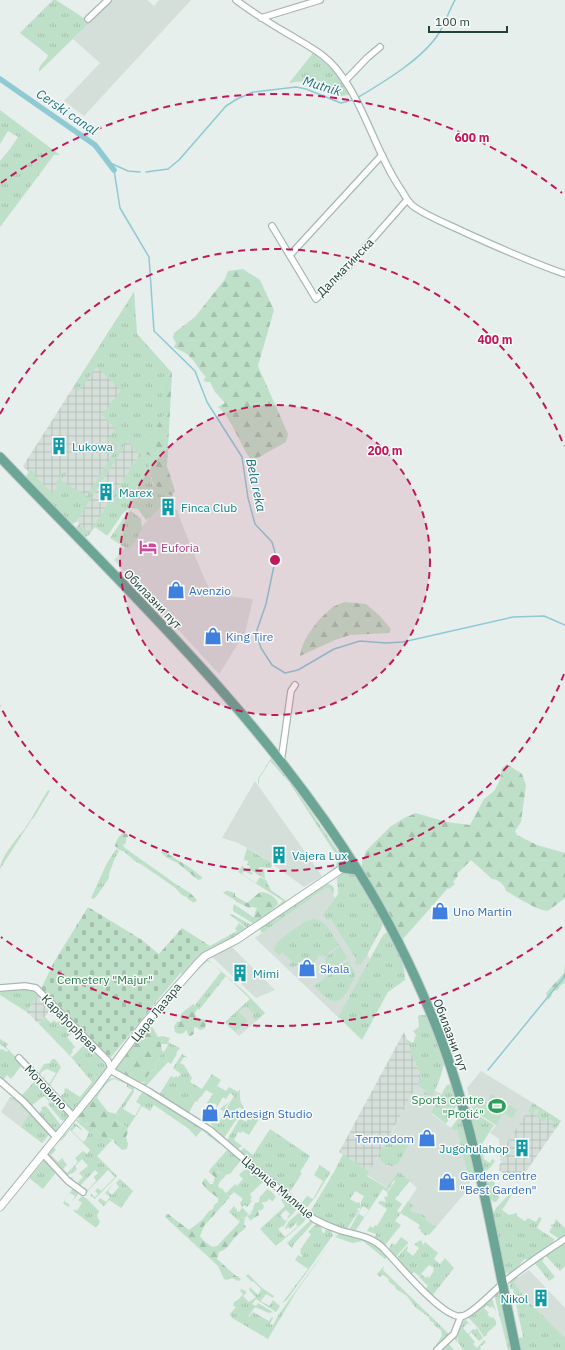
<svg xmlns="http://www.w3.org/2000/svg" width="565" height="1350" viewBox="0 0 565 1350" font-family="'IBM Plex Sans',sans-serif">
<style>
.built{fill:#d4dfda}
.industrial{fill:url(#industrial-grid)}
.grass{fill:url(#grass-tufts)}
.forest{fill:url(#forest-firs)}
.cemetery{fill:url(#cemetery-stones)}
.pitch{fill:#bfe0c8}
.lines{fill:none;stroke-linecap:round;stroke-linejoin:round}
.stream{stroke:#8ec9d4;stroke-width:1.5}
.canal{stroke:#8ec9d4;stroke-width:5.5}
.minor-casing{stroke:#a8b8b2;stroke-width:8}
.tertiary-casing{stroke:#a8b8b2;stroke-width:9}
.primary-casing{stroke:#c2cac8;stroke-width:11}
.minor{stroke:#fff;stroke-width:5.5}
.tertiary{stroke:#fff;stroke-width:7}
.primary{stroke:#6aa596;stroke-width:9}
.ring{fill:none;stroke:#c2185b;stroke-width:2;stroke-dasharray:7 5}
.labels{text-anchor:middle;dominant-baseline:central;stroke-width:3;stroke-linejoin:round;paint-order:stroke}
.street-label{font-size:12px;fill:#24423a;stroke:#f7fbf9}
.culture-label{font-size:12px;fill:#0d838f;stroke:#f7fbf9;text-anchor:start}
.hotel-label{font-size:12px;fill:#b23c85;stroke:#f7fbf9;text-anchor:start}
.shop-label{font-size:12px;fill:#366cbe;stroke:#f7fbf9;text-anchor:start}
.park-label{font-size:12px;fill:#2d7a4b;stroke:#f7fbf9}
.leisure-label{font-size:12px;fill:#27864d;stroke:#f7fbf9;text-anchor:end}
.water-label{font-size:13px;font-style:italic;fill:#1c6f80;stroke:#f7fbf9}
.centre{fill:#c2185b;stroke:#f7fbf9;stroke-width:2}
.ring-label{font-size:12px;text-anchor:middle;font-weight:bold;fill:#c2185b;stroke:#f7fbf9;stroke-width:3;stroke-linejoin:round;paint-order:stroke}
</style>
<defs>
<pattern id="industrial-grid" width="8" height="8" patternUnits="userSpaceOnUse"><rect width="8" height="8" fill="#d4dfda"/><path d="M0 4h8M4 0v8" fill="none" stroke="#b6c1bc"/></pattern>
<pattern id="grass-tufts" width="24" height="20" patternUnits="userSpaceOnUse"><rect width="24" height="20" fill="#bfe0c8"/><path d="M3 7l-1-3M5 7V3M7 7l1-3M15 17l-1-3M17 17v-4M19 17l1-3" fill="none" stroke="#a4c1ad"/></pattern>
<pattern id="forest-firs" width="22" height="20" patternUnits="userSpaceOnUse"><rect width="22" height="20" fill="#bfe0c8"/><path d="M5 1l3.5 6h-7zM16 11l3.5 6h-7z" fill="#a4c1ad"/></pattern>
<pattern id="cemetery-stones" width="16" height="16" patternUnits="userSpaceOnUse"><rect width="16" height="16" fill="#bfe0c8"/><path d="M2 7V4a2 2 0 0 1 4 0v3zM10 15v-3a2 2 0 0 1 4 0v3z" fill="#a4c1ad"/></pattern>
</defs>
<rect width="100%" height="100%" fill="#e6efeb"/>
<g class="built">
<polygon points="111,0 147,0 154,6 159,0 191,0 84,116 64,101 100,63 73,39"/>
<polygon points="171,495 188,539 205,580 212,594 253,599 244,638 238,644 219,674 114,560 156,510"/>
<polygon points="255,781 322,876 304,887 260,855 238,843 222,838"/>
<polygon points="326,888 330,889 370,959 338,1017 255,938"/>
<polygon points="230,945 275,990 256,998 211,956"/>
<polygon points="250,999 265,1013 239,1036 225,1022"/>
<polygon points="481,1071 533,1103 500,1153 499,1139 490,1133 496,1125 472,1110 467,1088"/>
<polygon points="419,1081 443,1095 432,1114 455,1131 457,1128 470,1187 436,1227 425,1219 420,1225 401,1212 417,1188 398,1171 388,1188 367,1175 390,1136 405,1108 404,1107"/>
<polygon points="10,1097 15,1097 50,1133 42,1143 1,1112"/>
<polygon points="529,1270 565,1308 565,1338 524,1297 513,1281"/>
</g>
<g class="industrial">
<polygon points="134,292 137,334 172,373 161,388 164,415 89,534 23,466"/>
<polygon points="38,993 52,1008 39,1024 27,1012"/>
<polygon points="404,1032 421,1078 404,1107 405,1108 369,1172 339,1152"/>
<polygon points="533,1103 561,1121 518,1183 513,1180 512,1182 504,1177 505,1174 499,1170 500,1167 499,1166 502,1161 500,1160 501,1158 500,1153"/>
</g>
<g class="grass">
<path d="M53 0H56L90 22 39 72C38 64 46 62 48 55L20 33Z"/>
<path d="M313 53 335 72 350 94C333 101 323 87 308 82 302 81 295 82 289 83Z"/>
<polygon points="0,110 60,155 54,155 0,227 0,161 10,149 18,137 8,131 0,144"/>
<path d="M134 292 137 334 172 373 161 388 164 415 142 450 151 456C148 464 150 478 153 485L157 486 164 495 167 493 171 495 151 517 146 520 138 509 130 508 123 513 108 535H106L95 527 89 535 84 538 75 529 79 524 89 533 139 455 128 441 76 522 70 525 28 481 26 476 30 470H31L36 473 34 475 53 493 57 487 56 483 63 471 66 473 61 480 87 496 116 449 117 451 119 449 118 446 107 440 116 429 102 415 121 390 96 367 79 391 74 386Z"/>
<polygon points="131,511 141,519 142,529 133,545 128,549 110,538 125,516"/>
<polygon points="271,758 296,790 339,853 341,862 339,867 327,876 327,873 336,866 338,858 289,782 270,761 259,779 259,784 258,783 258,779"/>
<path d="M48 790 50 791 33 819H32L0 869C1 855 18 838 26 827 34 815 40 802 48 790Z"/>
<path d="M247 848 272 863 271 868 259 867V869H264L265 879 246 867 249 868 250 866 247 865 248 861 244 860 242 866 253 873 252 875 244 871 242 874 256 883 260 877 266 880 271 890 286 901V902L257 923 254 924 233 911V908L234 904 256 919V922C267 916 274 908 283 901L238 872 242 866Z"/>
<polygon points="116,849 119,851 115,858 109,874 109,878 96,897 93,899 91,898 106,865"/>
<path d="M349 872 354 873 356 876 383 921 382 927 367 955C364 960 362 967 355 964L356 959 331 919 327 920 323 915 338 894 337 878 343 873Z"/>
<path d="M328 884C335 886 335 889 333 895L330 889 326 888 262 933 260 930 262 926 324 885Z"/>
<path d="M231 914 250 924V927C237 938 220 942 206 951 197 957 189 966 182 974L180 973 204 947 210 946 237 931 235 929 239 923 245 928 246 927 230 915Z"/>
<path d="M313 919C327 920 332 934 339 945L324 957 319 955 314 964 305 959 304 961H300L298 965 292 967 289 964 292 961 282 952 279 955 274 950 277 942 304 922Z"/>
<path d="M387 932 389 933C397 949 405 962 405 980L388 992 362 1040 338 1017 383 935Z"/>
<polygon points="340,946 347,958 326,974 327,964 325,958"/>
<polygon points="207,959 245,992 265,1013 256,1021 252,1017 254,1014 246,1006 239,1012 248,1021 235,1032 231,1028 230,1028 225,1022 250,999 226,976 199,1010 195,1005 221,972 213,964 207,961 188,979 136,1039 184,981"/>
<path d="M348 961 355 973C355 979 351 984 348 990 336 1011 326 998 314 986Z"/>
<polygon points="30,989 38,993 27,1012 0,995 0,992"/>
<polygon points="55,1011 74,1031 67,1037 75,1047 72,1050 73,1052 70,1055 72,1057 85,1044 87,1044 107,1067 102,1077 81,1100 79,1105 71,1112 59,1098 63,1094 61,1092 63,1094 65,1092 64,1090 66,1088 80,1097 92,1082 72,1058 39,1024 45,1017 51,1023 54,1020 57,1023 62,1019 55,1012 50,1016"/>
<polygon points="420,1015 427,1015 445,1061 440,1078 433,1096 423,1094 425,1090 417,1085 421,1077 406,1039 413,1043 416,1035 413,1031 419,1027 418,1016"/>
<polygon points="0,1039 8,1044 6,1047 9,1050 69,1114 65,1121 61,1120 48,1104 50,1102 44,1096 31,1106 38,1114 42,1110 41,1108 43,1106 44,1107 46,1106 60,1124 60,1127 55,1133 21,1096 36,1080 22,1065 11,1079 7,1075 4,1079 8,1083 7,1084 0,1079 0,1050 2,1049 7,1052 8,1050 0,1044"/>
<path d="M168 1042 180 1048 176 1053 177 1054 171 1064 168 1062 145 1087 122 1075 123 1074 136 1083H146C145 1077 146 1077 150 1073V1071L155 1070 156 1063 160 1058 159 1056 162 1051 164 1052 168 1045 167 1044Z"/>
<path d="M182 1054 188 1058 184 1057 180 1063 184 1065 192 1078 190 1082 202 1089 212 1074 221 1080 217 1086 226 1091 229 1087 238 1092 240 1089C239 1108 244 1109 259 1119L249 1135 242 1131 241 1133 238 1132 234 1140 242 1146 238 1149 227 1140 240 1118 246 1122 250 1115 245 1112 243 1114 242 1113 244 1110 239 1107 234 1114 238 1117 224 1138 215 1130 211 1124 213 1121 218 1124 225 1112 220 1109 229 1102 225 1108 226 1109 234 1096 230 1093 225 1100V1098L223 1097 208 1122 202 1119 207 1111 209 1112 207 1115 210 1117 217 1105 214 1103 213 1105 210 1103 209 1105 207 1103 213 1094 206 1090 201 1097H200L197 1102 195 1101 189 1113 159 1095 171 1076 174 1078 176 1076 178 1077 181 1074 173 1068Z"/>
<polygon points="52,1059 55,1059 61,1067 49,1087 41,1080 47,1074 43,1080 49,1084 56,1073 47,1069 44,1070 38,1076 31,1069 33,1064 34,1069 36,1070 35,1073 38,1074 44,1064 50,1063"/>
<path d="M114 1078 121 1080 134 1087V1092L123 1109 135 1116 141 1105 136 1102 143 1091C179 1111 212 1133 242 1159L230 1174H227L220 1182 223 1174 217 1171V1168L215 1166 211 1168 229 1148 221 1142 219 1144C214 1140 208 1135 202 1130L196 1137 189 1129 154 1105 150 1111 142 1106 128 1128 115 1120 119 1115 116 1113 132 1090 127 1087V1084L114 1079C106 1082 101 1090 97 1098L94 1097 109 1079Z"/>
<polygon points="449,1084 453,1088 458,1103 446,1124 431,1112 437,1103 446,1086"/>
<polygon points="10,1097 13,1097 17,1098 50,1133 42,1143 21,1127 30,1113 20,1107 21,1105 9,1098"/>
<polygon points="533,1103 561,1121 555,1129 551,1127 554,1122 547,1117 544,1122 535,1116 540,1110 536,1108 533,1115 528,1111"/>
<path d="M466 1105 472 1109 473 1112 494 1125 482 1144V1148L484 1159 490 1163 492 1159 495 1161C491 1166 489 1171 482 1172Z"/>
<polygon points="459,1117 462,1117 477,1176 469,1182 457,1129 455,1131 451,1128"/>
<polygon points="78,1119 80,1121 86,1123 86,1125 95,1129 105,1140 109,1138 112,1140 97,1156 117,1176 95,1199 90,1195 91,1194 95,1197 98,1194 95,1191 98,1188 101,1191 115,1177 108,1170 87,1192 82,1189 84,1187 88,1190 96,1181 94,1177 98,1173 95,1170 79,1187 67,1177 74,1177 72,1178 77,1183 83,1177 79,1173 88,1166 82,1159 75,1166 77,1169 73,1173 67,1175 47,1155 54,1147 56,1150 51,1155 58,1162 62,1158 67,1165 63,1169 67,1173 78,1162 75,1158 83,1151 87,1154 90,1150 70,1130 61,1141 60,1140 75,1123 82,1129 81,1130 76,1126 72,1131 83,1142 86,1139 89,1132 76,1121"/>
<polygon points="270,1129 310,1156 300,1172 302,1173 292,1189 289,1192 284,1190 240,1151 244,1148 253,1155"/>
<polygon points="391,1134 405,1142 407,1139 410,1142 398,1164 393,1166 384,1164 378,1156"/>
<path d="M343 1154 369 1172 367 1176 387 1188 398 1171 410 1181 395 1199 402 1204 397 1211 400 1213 408 1201 413 1205 410 1210C414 1214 415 1213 419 1213 421 1214 424 1216 426 1217L425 1219 436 1227 429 1235 427 1234 426 1236 420 1231 421 1230 418 1228 420 1225 401 1213 395 1221 401 1225 386 1244 385 1245 376 1240 375 1237 376 1234 367 1231 370 1226 373 1228 375 1225 377 1226 387 1209 378 1203 380 1201 386 1202 384 1197 388 1196 387 1193 395 1181 394 1180 387 1192 383 1189 358 1227 355 1231 349 1230 360 1210 359 1214 364 1217 369 1210 363 1206 360 1210 361 1202 364 1196 355 1191 350 1199 357 1203 358 1202 360 1203V1208L356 1209 359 1210 347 1229C333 1226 322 1221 310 1212L334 1172Z"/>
<polygon points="45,1159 57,1171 43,1189 29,1178"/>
<polygon points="249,1165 260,1177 264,1178 263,1183 262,1183 250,1194 252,1198 250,1200 252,1201 247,1207 244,1205 242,1207 248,1214 255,1207 245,1218 245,1217 240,1218 239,1221 229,1212 234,1206 237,1210 237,1211 239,1212 242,1208 240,1203 243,1199 234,1192 229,1196 226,1193 235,1184 237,1186 243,1179 239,1175"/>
<polygon points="320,1165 330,1172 330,1173 316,1196 306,1209 300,1205 307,1196 313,1199 323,1181 314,1175"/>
<polygon points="488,1177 494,1181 499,1198 496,1202 494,1202 490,1199 486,1181"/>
<polygon points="120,1179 133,1191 121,1208 109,1200 104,1206 98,1201 100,1198 106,1202 110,1197 105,1193 113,1184 108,1191 112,1195 119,1187 116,1183"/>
<path d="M519 1184 502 1210 509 1215 517 1213V1216L525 1221 528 1218 536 1222 539 1217 542 1218 537 1228 554 1239 553 1244 529 1260 525 1259C519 1263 519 1271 509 1274L505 1272 504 1270 493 1214 496 1208Z"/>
<polygon points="73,1188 79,1193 72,1202 75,1196 70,1193 64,1201 70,1205 68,1207 74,1211 75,1209 77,1211 82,1203 78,1200 82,1196 87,1199 99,1211 97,1216 100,1222 96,1228 63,1203"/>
<polygon points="284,1196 298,1208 289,1218 287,1217 290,1214 286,1210 280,1215 285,1221 288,1219 283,1227 282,1226 278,1229 285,1237 298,1226 296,1224 299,1220 290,1229 288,1227 286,1229 285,1228 289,1221 301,1211 307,1216 304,1222 276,1246 260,1229 285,1206 281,1200"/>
<polygon points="556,1219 565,1228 565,1237 558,1241 558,1238 549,1232 552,1227 550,1225 554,1224"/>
<polygon points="311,1220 313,1221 313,1223 294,1244 292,1248 287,1243 306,1225 284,1244"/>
<polygon points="317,1223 321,1225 322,1232 324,1233 327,1228 331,1230 333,1235 287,1300 282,1303 308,1269 295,1260 298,1255 302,1257 303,1256 300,1253 301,1251 300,1250 311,1234 308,1232 307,1233"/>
<path d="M340 1233C355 1236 381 1241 387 1257L385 1259 363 1241 352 1243 335 1237Z"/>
<polygon points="401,1237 408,1242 408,1243 395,1258 388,1250 392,1243 395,1245"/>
<polygon points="421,1240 423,1245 425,1242 438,1253 434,1259 440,1264 445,1258 454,1268 432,1296 425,1289 428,1286 419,1277 421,1274 426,1278 427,1276 429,1278 434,1271 433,1270 434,1268 429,1265 419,1276 414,1272 411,1275 396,1259 407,1246 408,1246 407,1251 413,1256 419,1248 414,1244"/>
<polygon points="332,1241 296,1292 268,1339 232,1318 230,1314 236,1307 233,1306 234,1302 239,1299 243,1294 240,1291 241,1289 246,1291 246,1293 243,1296 249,1302 256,1297 249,1290 250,1287 258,1295 261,1289 253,1281 252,1282 246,1276 248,1274 262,1288 274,1296 273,1298 266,1294 261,1301 269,1306 273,1300 280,1306 276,1312 256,1299 252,1304 256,1306 258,1303 273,1312 269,1313 255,1307 248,1317 249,1317 253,1312 269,1321 272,1317 273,1318 270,1324 273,1325 279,1314"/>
<polygon points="565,1243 565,1266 560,1271 545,1255"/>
<polygon points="542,1257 544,1259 542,1261 555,1277 549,1281 534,1262"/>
<polygon points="384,1266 383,1270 450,1335 435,1347 442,1336 441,1330 435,1326 433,1322 430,1321 429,1317 416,1308 407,1296 396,1289 395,1286 389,1282 388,1278 383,1275 380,1277 377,1274"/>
<path d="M517 1277 518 1278 514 1282 524 1297 565 1338V1350H519L517 1341 519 1338 523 1337 513 1289H510C509 1282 511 1281 517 1277Z"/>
<polygon points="497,1291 500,1292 511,1350 508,1350 494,1294"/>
<polygon points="491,1296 496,1311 492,1306 490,1308 487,1305 484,1308 489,1313 487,1314 491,1318 493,1317 496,1321 496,1325 487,1333 487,1335 484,1337 478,1328 468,1317"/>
<polygon points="465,1319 472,1326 468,1323 463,1328 468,1334 473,1329 475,1330 477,1328 483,1338 479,1341 471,1332 469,1335 475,1342 473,1344 477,1348 484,1340 486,1342 480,1347 481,1349 479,1350 463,1350 461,1346 458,1343 458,1333 457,1342 454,1339 449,1344 454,1350 439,1350 457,1334"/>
</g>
<g class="forest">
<path d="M243 269 260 280 274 310 258 366 288 434 286 442 252 461C240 446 232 418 218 407L225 403 215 392 210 382H206L203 380 206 377C199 370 195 361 188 355 184 351 178 350 174 347L176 343 173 338 174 333 195 317 225 279 228 271Z"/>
<path d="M172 373 167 466 175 491 172 496 167 493 161 496 157 486 154 485C150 478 148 464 151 456L146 454 142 450 164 415 161 388Z"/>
<path d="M344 602 366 604 379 615 391 629 389 633 350 635 335 640 300 656C302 638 319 618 333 607 336 605 340 604 344 602Z"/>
<path d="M507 764 522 774 526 785 521 822 515 831 517 835 537 845 565 853V898L548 911C537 911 517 897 506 891 505 885 498 879 492 879L471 860 457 874 458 876 453 882 455 884 449 889 448 888 403 939 362 870V862L366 851 390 827 404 818 416 813 447 822 470 825 484 799 494 791 500 780 502 768Z"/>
<path d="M123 833 127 834 128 837 126 838V843L123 845 125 848C141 859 157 871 173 882 181 888 191 892 197 900L194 903 188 899 187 897C181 896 179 891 174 887 163 879 151 871 139 863 133 861 131 857 126 853 122 850 118 851 115 846 116 841 119 835 123 833Z"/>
<polygon points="161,852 165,852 189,867 202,877 202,879 198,880 179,864 166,857"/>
<path d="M226 891H228L235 893V896L247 903 260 892C268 892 277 897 278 904L266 916 253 923 252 922C255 917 254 913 257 908L252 907 249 908 235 901V900L223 893Z"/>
<polygon points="565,964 565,982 560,986 558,990 553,991 551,997 548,1000 546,993 564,973"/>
<path d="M193 1004 198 1008 195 1013 196 1017 205 1020 206 1025 204 1029 200 1030 198 1028 194 1027V1034L190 1036 188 1035 187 1031 186 1030 184 1033 179 1034 175 1032 174 1026 177 1022 181 1021 180 1016C184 1009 190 1008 193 1004Z"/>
<path d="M149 1025 153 1028 158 1037 163 1036 170 1038 167 1044H161L162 1051 164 1052 160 1056V1058L156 1063 155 1070 150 1071V1073C147 1077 145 1077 146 1083L142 1082 140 1083C131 1079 124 1074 115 1071V1067Z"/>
<polygon points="85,1097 97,1098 108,1112 117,1114 119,1115 115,1120 128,1128 127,1130 128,1132 126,1137 128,1144 127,1149 122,1150 114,1142 114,1140 109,1138 105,1140 95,1129 92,1129 91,1127 88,1129 86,1123 82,1123 77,1117 78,1104"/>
<path d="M215 1166 217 1168V1172L223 1174 218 1186 221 1189 223 1188V1190L230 1197 204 1226 200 1236 202 1239 212 1247 217 1246 239 1223 240 1218 245 1217 244 1224 246 1227C243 1231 240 1232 236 1236 231 1242 227 1250 219 1252L217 1259 236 1276 239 1277 241 1280 238 1281 232 1278 227 1280 224 1279 218 1266 165 1217 166 1214H168L189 1230 202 1220 209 1211 213 1209 214 1205 218 1202V1198C212 1193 206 1190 202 1183L205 1178 206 1179 210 1184H213L215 1177 209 1172 211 1168Z"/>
<polygon points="267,1189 271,1191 276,1197 272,1202 272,1201 269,1199 266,1202 262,1202 264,1207 262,1210 258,1211 259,1215 252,1219 251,1221 247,1216 251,1214 255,1203 259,1202 260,1197"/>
</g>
<path class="cemetery" d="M88 907 142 940 159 954 182 928 210 946 204 947C171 982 142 1020 111 1057L108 1058 41 989 54 962Z"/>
<polygon class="pitch" points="492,1094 517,1110 512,1118 503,1113 496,1125 472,1110 480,1098 487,1102"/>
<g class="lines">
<g class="stream">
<path d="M357 98C382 83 423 59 439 33 445 23 449 11 455 0"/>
<polyline points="108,162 128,171 140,172"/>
<polyline points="114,170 120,208 149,257 154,331 195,371 207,402 242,457 248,498 255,524 272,542 276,556 266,604 257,630 257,636 261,648 272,665 285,673 298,670 334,649 360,641 386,643 403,642 513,617 544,616 565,625"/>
<polyline points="146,172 168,169 179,160 226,106 237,99 253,92 296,87 306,89 341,103 353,100"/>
<polyline points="488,1070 565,976"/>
</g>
<polyline class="canal" points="0,79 95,145 114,170"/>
<g class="minor-casing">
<g id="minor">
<path d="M236 0C253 13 271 24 290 35 307 45 326 55 338 71 366 107 376 154 402 191 405 196 408 202 413 206 428 217 448 224 464 232 497 247 530 262 565 274"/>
<polyline points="261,18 320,0"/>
<polyline points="88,19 108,0"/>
<polyline points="345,81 367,58 380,47"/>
<polyline points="272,226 316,299 348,267 407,200"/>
<polyline points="290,255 382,155"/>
<polyline points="281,762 291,691 295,685"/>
<polyline points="0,988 25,986 36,988 108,1061 111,1068"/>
<polyline points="19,1058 73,1116"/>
<path d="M110 1070 148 1091 210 1130 314 1219C323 1224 330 1227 339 1230 355 1235 372 1236 384 1249 397 1262 445 1322 463 1316 473 1313 492 1293 501 1285 521 1268 543 1253 565 1239"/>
<polyline points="0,1081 24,1102 56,1137"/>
<polyline points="43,1154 68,1181 83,1192"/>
<polyline points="437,1350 454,1334 461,1316"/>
</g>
</g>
<g class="tertiary-casing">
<polyline id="tertiary" points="0,1207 98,1086 144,1024 197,964 205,956 236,940 346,866"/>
</g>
<g class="primary-casing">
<g id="primary">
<path d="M0 457C125 588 264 718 360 874 390 922 417 978 438 1031 477 1133 493 1243 516 1350"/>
<polyline points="344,851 345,859 343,868 357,870"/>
</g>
</g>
<use href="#minor" class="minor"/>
<use href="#tertiary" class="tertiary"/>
<use href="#primary" class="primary"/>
</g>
<circle cx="275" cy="560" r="155" fill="#c2185b" fill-opacity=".12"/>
<g class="ring">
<circle cx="275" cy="560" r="155"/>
<path d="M564 674A311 311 0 0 1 0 706M0 414A311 311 0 0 1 564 446"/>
<path d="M562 927A466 466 0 0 1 1 937M1 183A466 466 0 0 1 562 193"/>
</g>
<defs>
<g id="building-bare" transform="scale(1.38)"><path d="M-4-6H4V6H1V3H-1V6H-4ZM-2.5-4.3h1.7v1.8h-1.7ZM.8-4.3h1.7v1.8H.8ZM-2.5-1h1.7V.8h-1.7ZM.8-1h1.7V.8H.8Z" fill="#0f9aa8" stroke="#f7fbf9" stroke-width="2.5" paint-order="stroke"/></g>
<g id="hotel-bare" transform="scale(1.38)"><path d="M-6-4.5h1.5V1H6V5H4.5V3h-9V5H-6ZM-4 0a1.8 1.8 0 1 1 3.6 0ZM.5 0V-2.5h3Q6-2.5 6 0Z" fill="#d1479c" stroke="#f7fbf9" stroke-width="2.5" paint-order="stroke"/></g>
<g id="shop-bare" transform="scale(1.38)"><path d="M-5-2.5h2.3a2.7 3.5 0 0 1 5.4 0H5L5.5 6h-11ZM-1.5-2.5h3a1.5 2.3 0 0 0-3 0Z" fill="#3f7fe0" stroke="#f7fbf9" stroke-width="2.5" paint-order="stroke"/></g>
<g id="stadium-bare" transform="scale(1.38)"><path d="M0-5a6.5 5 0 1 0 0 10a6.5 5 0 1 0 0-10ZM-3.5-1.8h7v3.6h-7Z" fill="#2e9e5b" stroke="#f7fbf9" stroke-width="2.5" paint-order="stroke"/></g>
</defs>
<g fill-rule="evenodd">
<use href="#building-bare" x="59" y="446"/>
<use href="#building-bare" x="106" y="492"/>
<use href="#building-bare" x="168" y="507"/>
<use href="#hotel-bare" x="148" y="547"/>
<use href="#shop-bare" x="176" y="590"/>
<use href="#shop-bare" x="213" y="636"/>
<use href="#building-bare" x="279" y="855"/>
<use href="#shop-bare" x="440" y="911"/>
<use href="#shop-bare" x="307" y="968"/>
<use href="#building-bare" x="240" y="973"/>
<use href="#stadium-bare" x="497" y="1106"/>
<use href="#shop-bare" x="210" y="1113"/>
<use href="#shop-bare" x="427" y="1138"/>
<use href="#building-bare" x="522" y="1148"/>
<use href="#shop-bare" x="447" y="1182"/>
<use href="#building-bare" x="541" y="1298"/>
</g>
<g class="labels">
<g class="street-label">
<text transform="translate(345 267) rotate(-46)">Далматинска</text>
<text transform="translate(153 599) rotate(46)">Обилазни пут</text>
<text transform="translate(156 1012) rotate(-51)">Цара Лазара</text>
<text transform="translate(70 1023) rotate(46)">Карађорђева</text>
<text transform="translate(451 1035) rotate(69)">Обилазни пут</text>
<text transform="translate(46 1087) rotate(47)">Мотовило</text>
<text transform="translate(278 1187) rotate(40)">Царице Милице</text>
</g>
<g class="culture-label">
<text x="72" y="446">Lukowa</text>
<text x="119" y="492">Marex</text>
<text x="181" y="507">Finca Club</text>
<text x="292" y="855">Vajera Lux</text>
<text x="253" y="973">Mimi</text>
<text x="509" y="1148" text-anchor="end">Jugohulahop</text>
<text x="528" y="1298" text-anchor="end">Nikol</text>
</g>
<g class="hotel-label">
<text x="161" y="547">Euforia</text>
</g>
<g class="shop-label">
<text x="189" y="590">Avenzio</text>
<text x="226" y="636">King Tire</text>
<text x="453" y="911">Uno Martin</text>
<text x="320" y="968">Skala</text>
<text x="223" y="1113">Artdesign Studio</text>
<text x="414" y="1138" text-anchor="end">Termodom</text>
<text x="460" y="1175">Garden centre<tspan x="460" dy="14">"Best Garden"</tspan></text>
</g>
<g class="park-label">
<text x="105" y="979">Cemetery "Majur"</text>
</g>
<g class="leisure-label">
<text x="484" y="1099">Sports centre<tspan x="484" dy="14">"Protić"</tspan></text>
</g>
<g class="water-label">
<text transform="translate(322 86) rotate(17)">Mutnik</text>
<text transform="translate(67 112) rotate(34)">Cerski canal</text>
<text transform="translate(256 485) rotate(78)">Bela reka</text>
</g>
</g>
<circle cx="275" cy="560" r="6" class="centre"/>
<g class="ring-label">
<text x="472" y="142">600 m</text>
<text x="495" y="344">400 m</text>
<text x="385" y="455">200 m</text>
</g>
<path d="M429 26v6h78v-6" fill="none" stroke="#24423a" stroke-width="2"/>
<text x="435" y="26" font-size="12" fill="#24423a" stroke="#f7fbf9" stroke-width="3" paint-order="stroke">100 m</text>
</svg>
